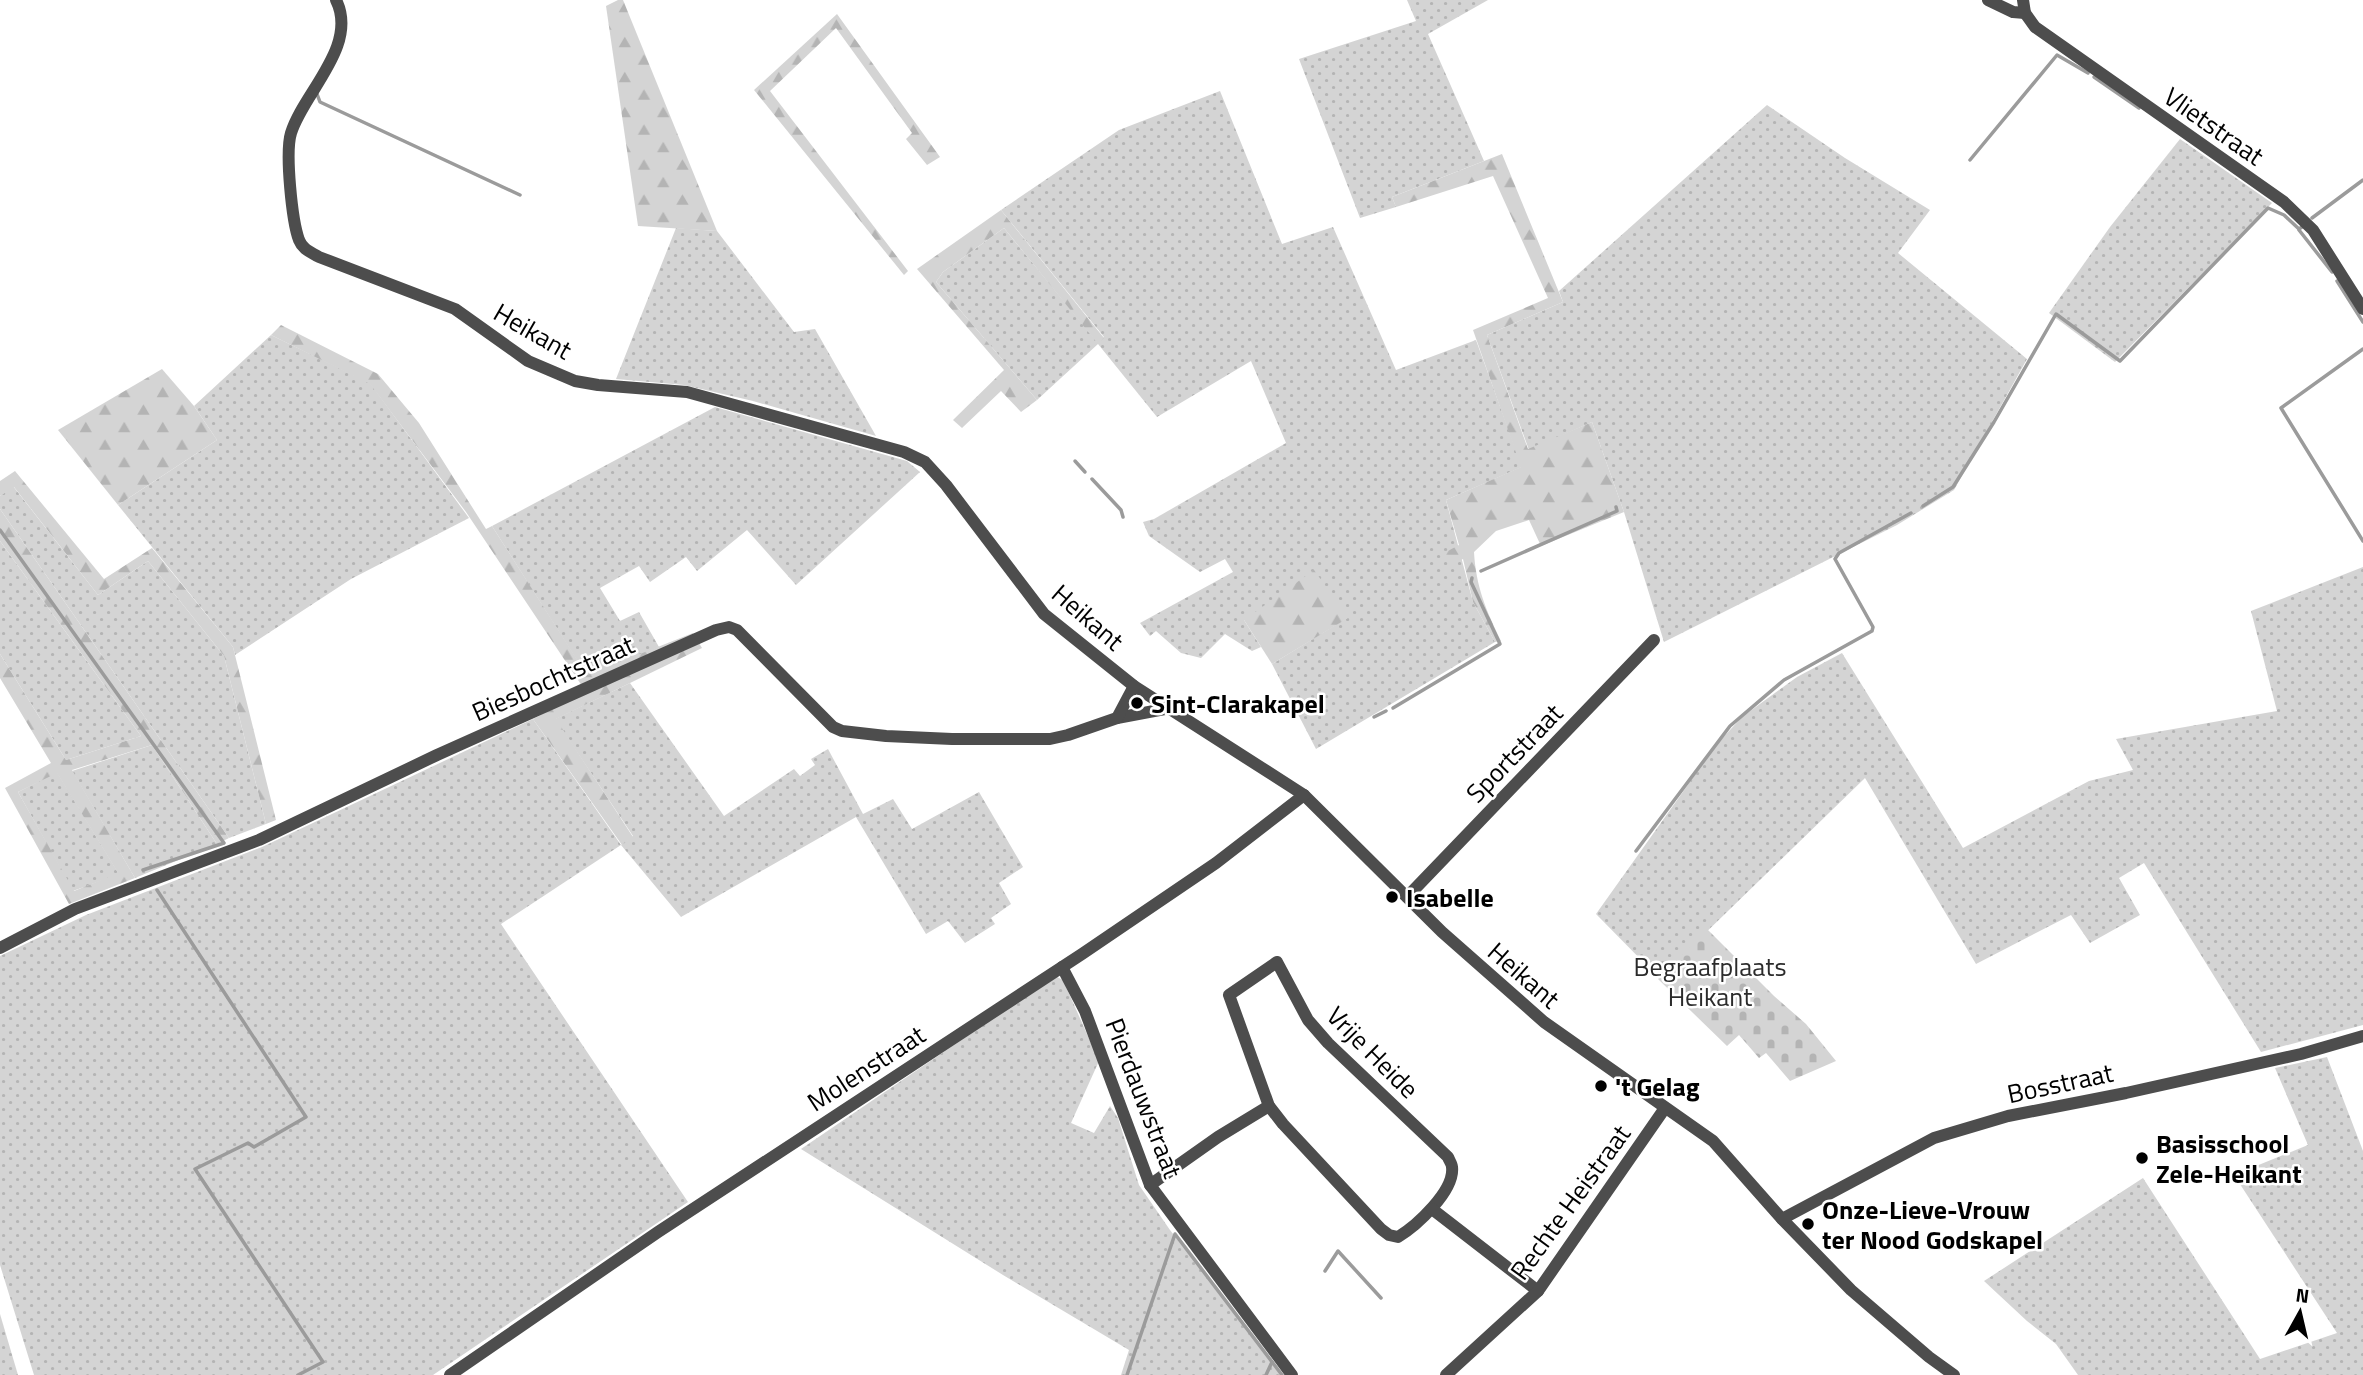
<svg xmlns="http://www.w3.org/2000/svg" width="2363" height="1375" viewBox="0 0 2363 1375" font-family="'Titillium Web',sans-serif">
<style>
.grass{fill:url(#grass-dots)}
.forest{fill:url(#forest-firs);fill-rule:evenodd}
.cemetery{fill:url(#cemetery-stones)}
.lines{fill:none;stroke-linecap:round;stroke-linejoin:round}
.stream{stroke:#9b9b9b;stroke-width:3.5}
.minor{stroke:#4d4d4d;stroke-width:12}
.poi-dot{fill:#000;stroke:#fff;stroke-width:2.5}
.labels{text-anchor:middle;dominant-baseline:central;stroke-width:5;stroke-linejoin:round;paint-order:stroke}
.street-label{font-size:26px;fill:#000;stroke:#fff}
.poi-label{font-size:26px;font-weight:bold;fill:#000;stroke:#fff;text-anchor:start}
.park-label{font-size:26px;fill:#2b2b2b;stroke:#fff}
</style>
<defs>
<pattern id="grass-dots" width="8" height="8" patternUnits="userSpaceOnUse" patternTransform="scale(1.75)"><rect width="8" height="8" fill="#d4d4d4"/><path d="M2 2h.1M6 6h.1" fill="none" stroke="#b4b4b4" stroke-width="1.8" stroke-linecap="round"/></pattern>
<pattern id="forest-firs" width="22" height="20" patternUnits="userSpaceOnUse" patternTransform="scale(1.75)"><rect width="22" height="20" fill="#d4d4d4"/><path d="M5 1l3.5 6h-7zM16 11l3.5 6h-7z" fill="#b4b4b4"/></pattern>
<pattern id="cemetery-stones" width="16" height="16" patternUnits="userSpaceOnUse" patternTransform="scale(1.75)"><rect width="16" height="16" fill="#d4d4d4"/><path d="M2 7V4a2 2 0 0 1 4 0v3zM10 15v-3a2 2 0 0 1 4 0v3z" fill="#b4b4b4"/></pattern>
</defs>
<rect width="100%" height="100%" fill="#fff"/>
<g class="grass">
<polygon points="1407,0 1488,0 1428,34 1484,161 1392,197 1396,207 1360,218 1299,59 1416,21"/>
<polygon points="1220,91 1282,244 1333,227 1396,370 1476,340 1522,467 1446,500 1473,602 1495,642 1316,749 1272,664 1347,618 1244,620 1261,647 1252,651 1225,634 1201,658 1181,653 1156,631 1150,636 1140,623 1233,572 1225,559 1200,572 1149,536 1143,522 1154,519 1286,443 1251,361 1157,417 1098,344 1037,400 936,282 943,272 1004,228 1098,343 1104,337 1001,210 1119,130"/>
<polygon points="1767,105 1845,158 1930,210 1898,253 2027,359 1954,490 1897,525 1664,642 1624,512 1592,422 1529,450 1487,335 1563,302 1559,291"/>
<polygon points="2180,139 2272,203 2115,362 2049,313 2110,227"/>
<polygon points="676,228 717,231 794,332 815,329 876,436 753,401 684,385 616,379"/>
<polygon points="271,335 370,383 469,518 351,579 235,655 233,647 118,505 217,440 194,406"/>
<polygon points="715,407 907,461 920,472 796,585 747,530 697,571 686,557 650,582 639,566 600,588 620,621 639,612 659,647 587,676 492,526"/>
<polygon points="13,486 98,595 148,561 224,656 266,824 229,838 0,509 0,496"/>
<polygon points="0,541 141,736 66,760 0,654"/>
<polygon points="2363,567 2363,1025 2261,1052 2144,863 2119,878 2140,915 2090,943 2071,915 1976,964 1865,778 1659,978 1596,914 1717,744 1742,717 1797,677 1842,653 1963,848 2089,781 2133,770 2116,739 2277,711 2251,611"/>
<polygon points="630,683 724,816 794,769 800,776 815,765 811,759 828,749 863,814 893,799 912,829 979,792 1023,867 999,883 1011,904 991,918 995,924 965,943 948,921 926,934 856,817 681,917 621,845 501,924 688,1202 433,1375 34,1375 0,1265 0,956 86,915 262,847 533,719 621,845 633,836 555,719"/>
<polygon points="152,745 217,844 135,878 72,771"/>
<polygon points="57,772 119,874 73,891 18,792"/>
<polygon points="1057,977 1063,980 1099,1061 1071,1123 1094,1133 1110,1106 1118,1118 1139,1185 1170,1230 1283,1375 1121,1375 1129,1350 1003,1275 801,1149 1051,979"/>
<polygon points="2327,1057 2363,1151 2363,1375 2078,1375 2056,1344 2027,1321 1984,1281 2143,1178 2260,1359 2337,1333 2234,1175 2308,1145 2275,1068"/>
<polygon points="0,1314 18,1375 0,1375"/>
</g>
<g class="forest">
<polygon points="618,0 623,0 717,231 638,226 606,6"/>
<polygon points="837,14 940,157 927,165 906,139 912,133 836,28 770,91 908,271 904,275 754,90"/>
<path d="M1502 154 1563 302 1487 335 1528 449 1592 422 1624 512 1541 546 1529 520 1496 531 1474 552C1476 587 1486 610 1501 641L1495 642 1473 602 1463 559 1449 566 1444 553 1459 545 1446 500 1521 467 1473 330 1548 298 1493 176 1396 207 1392 197Z"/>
<polygon points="1001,210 1104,338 1098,344 1004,228 943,272 936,282 1037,400 1021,412 1001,391 962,428 953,420 1004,370 917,269"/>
<polygon points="281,325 378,374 419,423 486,529 492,526 587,675 693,633 702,648 556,719 633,837 622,845 533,719 586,692 466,512 370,384 271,335"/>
<polygon points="162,369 194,406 217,440 118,505 58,430"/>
<polygon points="15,471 104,579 152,548 233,647 276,820 266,824 224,656 148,561 98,595 14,487 0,496 0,481"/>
<path d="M0 509 229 838 217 844 152 745 72 770 135 878 69 904 5 788 51 763 0 678V654L66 760 141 736 0 541ZM57 773 118 873 74 891 18 792Z"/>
<polygon points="1314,570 1348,618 1272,664 1244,620"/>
</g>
<polygon class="cemetery" points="1707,929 1774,996 1806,1024 1836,1061 1790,1081 1766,1053 1759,1058 1739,1035 1727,1046 1658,979"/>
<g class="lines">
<g class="stream">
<polyline points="2094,77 2139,108"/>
<polyline points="317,94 320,102 520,195"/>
<polyline points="1970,160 2057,55 2088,73"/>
<polyline points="2312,218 2363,180"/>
<polyline points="2299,230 2332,272"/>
<polyline points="2337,281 2363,322"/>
<polyline points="2363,349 2281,408 2363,541"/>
<polyline points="1075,461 1085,472"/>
<polyline points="1092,479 1121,510 1123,517"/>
<polyline points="1923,506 1953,487 1994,422 2056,314 2120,361 2268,208 2284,215 2299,229 2302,227"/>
<polyline points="0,530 224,843 143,870"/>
<polyline points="1481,571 1617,511 1616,507"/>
<polyline points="1393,708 1500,644 1471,582 1472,578"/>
<polyline points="1374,717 1386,711"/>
<polyline points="1636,851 1730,726 1784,680 1872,631 1873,627 1835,559 1839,553 1911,513"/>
<polyline points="157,890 306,1117 254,1147 248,1143 195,1169 323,1362 298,1375"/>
<polyline points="1325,1271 1338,1251 1381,1298"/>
<polyline points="1127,1375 1175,1234 1282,1375"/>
<polyline points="1266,1375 1272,1362"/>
</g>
<g class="minor">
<path d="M336 0C359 46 303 93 291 133 285 153 292 221 299 240 303 250 311 252 319 257L455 309 528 361 575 381 598 385 687 392 904 452 925 462 946 485 1044 614 1134 686 1304 795 1442 932 1544 1022 1713 1141 1782 1219 1851 1290 1929 1357 1954 1375"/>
<polyline points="1988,0 2013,12 2025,13"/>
<polyline points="2023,0 2025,13 2035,27 2284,202 2313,230 2363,309"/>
<polyline points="1117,718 1170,708"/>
<polyline points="1407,897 1654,640"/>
<polyline points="0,948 75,909 259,840 437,755 716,630 729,627 737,630 833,727 842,731 886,736 952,739 1050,739 1068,735 1117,718 1134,686"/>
<path d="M1277 962 1308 1020 1328 1043 1448 1157C1449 1160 1452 1164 1452 1167 1455 1191 1416 1226 1398 1237L1389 1235 1381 1229 1283 1124 1269 1106 1229 995Z"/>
<polyline points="1062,967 1085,1011 1150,1185 1292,1375"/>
<polyline points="1150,1185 1218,1137 1269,1106"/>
<polyline points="1432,1209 1538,1291"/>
<polyline points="1782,1219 1934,1138 2008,1116 2126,1093 2301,1054 2363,1036"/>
<polyline points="450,1375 658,1232 1082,954 1216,863 1304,795"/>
<polyline points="1446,1375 1538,1291 1665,1108"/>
</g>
</g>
<g class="poi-dot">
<circle cx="1137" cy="703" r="7"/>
<circle cx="1392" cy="897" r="7"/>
<circle cx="1601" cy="1086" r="7"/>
<circle cx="2142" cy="1158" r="7"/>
<circle cx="1808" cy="1224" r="7"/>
</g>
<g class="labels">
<g class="street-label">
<text transform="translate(2214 126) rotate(35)">Vlietstraat</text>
<text transform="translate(533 331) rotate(30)">Heikant</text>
<text transform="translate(1088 617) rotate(41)">Heikant</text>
<text transform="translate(553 678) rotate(-24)">Biesbochtstraat</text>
<text transform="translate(1514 753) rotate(-46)">Sportstraat</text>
<text transform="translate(1524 975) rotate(41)">Heikant</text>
<text transform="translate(1373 1052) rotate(45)">Vrije Heide</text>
<text transform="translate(866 1068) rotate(-33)">Molenstraat</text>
<text transform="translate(2060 1083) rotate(-12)">Bosstraat</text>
<text transform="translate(1144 1098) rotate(69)">Pierdauwstraat</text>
<text transform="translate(1570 1202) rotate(-54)">Rechte Heistraat</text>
</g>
<g class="poi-label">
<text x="1151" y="703">Sint-Clarakapel</text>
<text x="1406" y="897">Isabelle</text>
<text x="1615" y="1086">'t Gelag</text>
<text x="2156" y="1143">Basisschool<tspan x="2156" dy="30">Zele-Heikant</tspan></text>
<text x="1822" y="1209">Onze-Lieve-Vrouw<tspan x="1822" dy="30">ter Nood Godskapel</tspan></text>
</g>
<g class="park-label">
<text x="1710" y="966">Begraafplaats<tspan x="1710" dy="30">Heikant</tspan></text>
</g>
</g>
<g transform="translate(2300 1312) rotate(8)" stroke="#ffffff" stroke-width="5" paint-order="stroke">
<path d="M0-5L12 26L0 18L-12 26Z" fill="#000000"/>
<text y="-10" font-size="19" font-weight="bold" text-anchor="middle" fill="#000000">N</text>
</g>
</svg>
